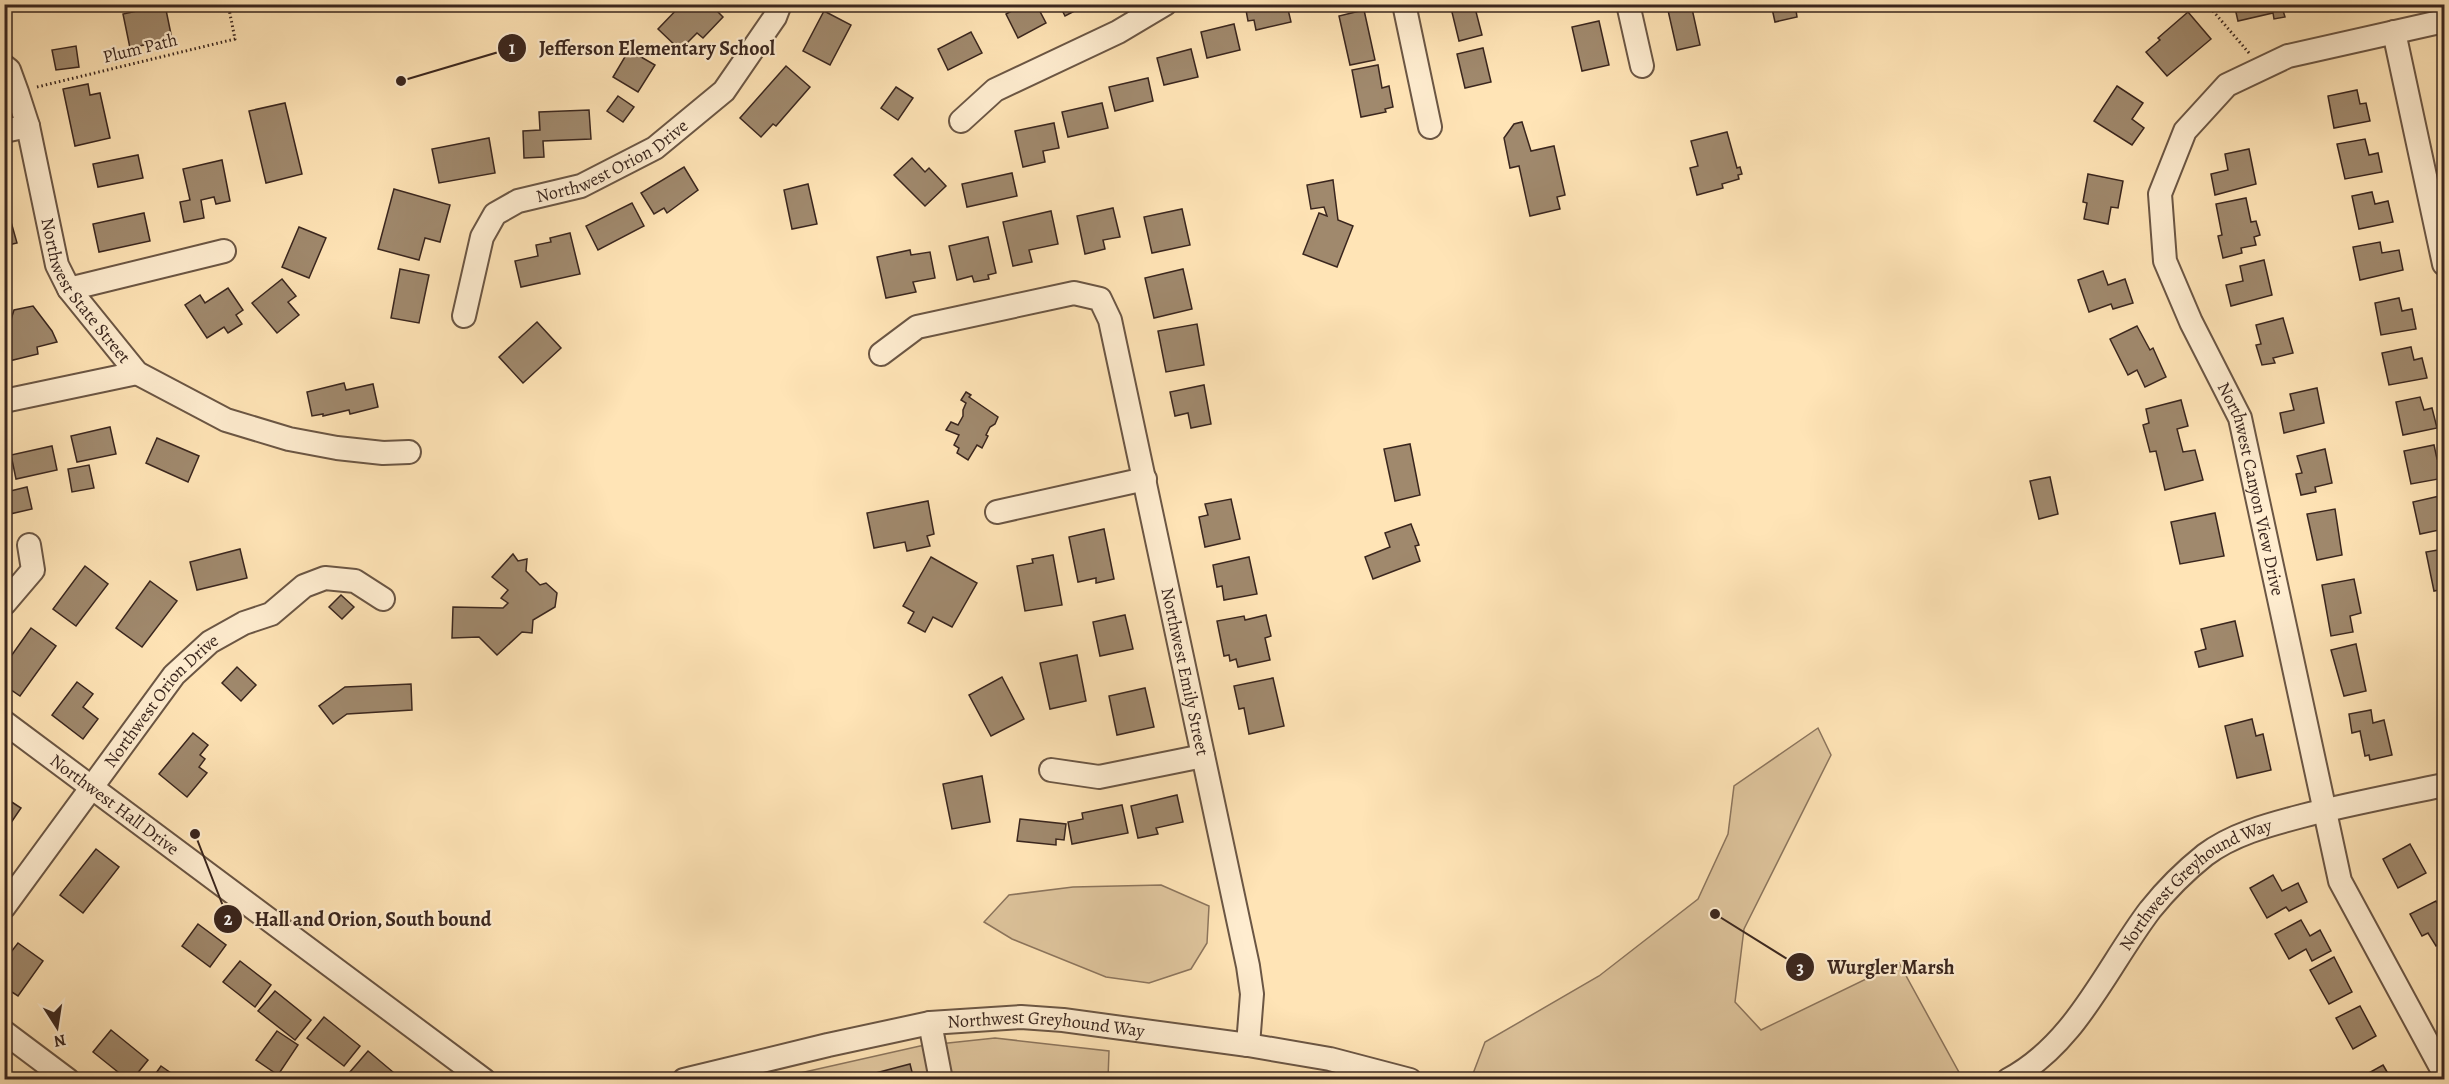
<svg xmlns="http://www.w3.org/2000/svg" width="2449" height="1084" viewBox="0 0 2449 1084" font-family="Alegreya,serif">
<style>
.green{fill:#dec49c;stroke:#8c755d;stroke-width:1.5}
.building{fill:#a0896d;stroke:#3a261e;stroke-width:1.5}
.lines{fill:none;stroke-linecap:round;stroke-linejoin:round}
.minor-casing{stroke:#6b5644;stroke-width:26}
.path{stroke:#3a261e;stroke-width:3;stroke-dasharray:1.5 3;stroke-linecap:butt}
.minor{stroke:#ffedd0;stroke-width:22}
.labels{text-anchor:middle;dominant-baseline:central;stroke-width:4.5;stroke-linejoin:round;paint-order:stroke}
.street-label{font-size:18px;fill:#3a261e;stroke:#ffedd0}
.leader{fill:none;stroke:#3a261e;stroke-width:2}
.callout-dot{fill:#3a261e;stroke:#ffedd0;stroke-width:2}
.mark-label{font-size:18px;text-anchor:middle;font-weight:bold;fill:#fff}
.callout-label{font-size:20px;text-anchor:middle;font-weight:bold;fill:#3a261e;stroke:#ffedd0;stroke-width:4.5;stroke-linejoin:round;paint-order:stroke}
</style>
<rect width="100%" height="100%" fill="#ffe4b6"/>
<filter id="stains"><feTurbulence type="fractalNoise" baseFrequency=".00333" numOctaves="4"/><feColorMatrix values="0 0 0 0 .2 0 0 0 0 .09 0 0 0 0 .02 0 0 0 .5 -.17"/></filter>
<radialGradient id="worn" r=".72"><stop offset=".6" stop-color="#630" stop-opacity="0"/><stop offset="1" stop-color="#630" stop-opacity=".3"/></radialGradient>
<g class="green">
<polygon points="1818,728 1831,755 1744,929 1735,1002 1761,1030 1899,963 1961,1076 1953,1080 1471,1079 1485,1042 1599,976 1698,899 1728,834 1734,786"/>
<polygon points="1161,885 1209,906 1207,943 1191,969 1149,983 1106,977 1012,939 984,922 1009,895 1073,887"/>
<polygon points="995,1038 1109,1051 1108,1079 769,1080 920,1046"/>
</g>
<g class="building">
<polygon points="682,4 723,4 717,11 723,17 703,38 697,33 680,50 658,29"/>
<polygon points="1024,4 1036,4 1046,23 1018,38 1006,14"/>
<polygon points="1059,4 1088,4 1065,16"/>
<polygon points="1283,4 1287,5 1291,22 1256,30 1254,20 1248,21 1245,5"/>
<polygon points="1450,4 1474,4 1482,35 1459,41"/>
<polygon points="1673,4 1691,4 1700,45 1677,50 1667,6"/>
<polygon points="1771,4 1795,4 1797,17 1775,22"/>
<polygon points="2234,4 2281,4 2285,17 2274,19 2273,13 2238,21"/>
<polygon points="165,5 172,39 130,48 123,14"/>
<polygon points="1364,10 1375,60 1350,65 1339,16"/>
<polygon points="824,11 851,25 830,65 803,51"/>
<polygon points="2188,12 2211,39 2167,76 2146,52 2160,40 2158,38"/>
<polygon points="1599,21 1609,65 1582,71 1572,27"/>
<polygon points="1234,24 1240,50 1207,58 1201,32"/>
<polygon points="971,32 982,53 948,70 938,49"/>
<polygon points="76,46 79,67 56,70 52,50"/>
<polygon points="1483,48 1491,82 1465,88 1457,54"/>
<polygon points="1191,49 1198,77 1164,85 1157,58"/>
<polygon points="629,50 655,65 638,92 613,77"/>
<polygon points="1378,65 1382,88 1389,86 1393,107 1385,109 1386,112 1361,117 1352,70"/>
<polygon points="786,66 810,87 776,126 773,124 761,137 740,118"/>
<polygon points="1148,78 1153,101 1115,111 1109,87"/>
<polygon points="88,84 90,95 100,93 110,138 75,146 63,89"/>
<polygon points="2117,86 2143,103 2132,119 2144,128 2132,145 2094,121"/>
<polygon points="896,87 913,98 898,120 881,108"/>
<polygon points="2357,90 2360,104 2366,103 2370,121 2334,128 2328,96"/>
<polygon points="618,96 634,107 623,122 607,111"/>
<polygon points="285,103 302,174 266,183 249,111"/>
<polygon points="1102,103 1108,128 1068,137 1062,112"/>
<polygon points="589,110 591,139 543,141 544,157 524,158 523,131 540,130 539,112"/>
<polygon points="1522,122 1531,151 1554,146 1565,195 1557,197 1560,209 1530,216 1519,166 1510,168 1504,138 1514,124"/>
<polygon points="1054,123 1059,148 1043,151 1045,162 1023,167 1015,131"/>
<polygon points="1727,132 1737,168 1740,167 1742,174 1738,175 1739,179 1722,184 1723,188 1697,195 1690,168 1698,166 1691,141"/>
<polygon points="489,138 495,173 439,183 432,149"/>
<polygon points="2365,139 2369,155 2378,153 2382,172 2345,179 2337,144"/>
<polygon points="2249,149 2256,184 2215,195 2211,174 2228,170 2225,154"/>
<polygon points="138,155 143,178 98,187 93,164"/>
<polygon points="912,158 925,172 929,168 946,186 925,206 894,175"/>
<polygon points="222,160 230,201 216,204 214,197 201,200 204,218 184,222 180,202 190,200 183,169"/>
<polygon points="684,167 698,190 667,213 664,208 654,214 641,193"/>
<polygon points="1012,173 1017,196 967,207 962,184"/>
<polygon points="2088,174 2123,181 2118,208 2111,207 2108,224 2084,219 2087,203 2083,202"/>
<polygon points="1333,180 1338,220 1353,226 1337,267 1303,254 1319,213 1327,216 1324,207 1311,209 1307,185"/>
<polygon points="808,184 817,224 792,229 784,190"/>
<polygon points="394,189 450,205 440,242 425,238 419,260 378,249"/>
<polygon points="2372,192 2375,204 2388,201 2393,222 2359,229 2352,196"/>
<polygon points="4,197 17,243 4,246"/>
<polygon points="2246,198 2251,222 2256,221 2260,235 2254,237 2256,245 2241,248 2242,253 2223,258 2218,236 2222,235 2216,204"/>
<polygon points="632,203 644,226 598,250 586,226"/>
<polygon points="1113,208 1120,237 1103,240 1105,249 1085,254 1077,216"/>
<polygon points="1182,209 1190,245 1152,253 1144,217"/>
<polygon points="1051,211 1058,244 1029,250 1032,262 1013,266 1003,222"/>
<polygon points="144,213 150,241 99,252 93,224"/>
<polygon points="299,227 326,238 309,278 282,267"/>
<polygon points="570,233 580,274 521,287 515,261 538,256 536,245 551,242 550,238"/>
<polygon points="988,237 996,273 988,275 989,279 974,282 972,276 957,280 949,246"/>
<polygon points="2380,242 2382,253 2399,250 2403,270 2360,280 2353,247"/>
<polygon points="910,250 911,255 930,252 935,278 913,282 916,292 886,298 877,257"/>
<polygon points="2264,260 2272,295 2231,306 2226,285 2243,281 2240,266"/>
<polygon points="400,269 429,275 419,323 391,318"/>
<polygon points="1183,269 1192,309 1154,318 1145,278"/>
<polygon points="2103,271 2108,285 2125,279 2133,303 2113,309 2111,304 2089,312 2078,280"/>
<polygon points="282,279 296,296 288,302 299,315 277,333 252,303"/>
<polygon points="228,288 243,310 236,315 242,324 228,333 224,327 207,338 185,305 200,295 205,303"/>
<polygon points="2399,298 2402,311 2412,309 2416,329 2381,335 2375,303"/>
<polygon points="33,306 52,331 57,342 37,347 38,354 9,361 4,342 14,310"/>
<polygon points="2283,318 2293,353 2273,358 2275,363 2262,365 2256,345 2261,344 2256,325"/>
<polygon points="537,322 561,348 523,383 499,357"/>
<polygon points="1197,324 1204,365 1166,372 1158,331"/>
<polygon points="2137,326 2150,350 2153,348 2166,377 2145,387 2137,370 2128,375 2110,339"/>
<polygon points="2411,347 2414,360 2422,358 2427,378 2389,385 2382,353"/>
<polygon points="344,383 346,390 373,384 378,407 350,414 349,410 323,416 323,414 312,416 307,392"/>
<polygon points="1204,385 1211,424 1191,428 1188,413 1175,416 1170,392"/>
<polygon points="2317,388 2324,423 2284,433 2280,413 2294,410 2290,394"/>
<polygon points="966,392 971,395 969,397 998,417 995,424 990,427 986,435 988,436 982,448 977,445 968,460 957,453 959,448 954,445 959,435 946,430 951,422 958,425 963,416 963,410 966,403 961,400"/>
<polygon points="2420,397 2424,410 2432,408 2437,428 2403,435 2396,402"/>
<polygon points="2181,400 2188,426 2177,429 2183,452 2195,450 2203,480 2165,490 2156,451 2150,452 2143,425 2149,423 2146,409"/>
<polygon points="110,427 116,454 77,462 71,436"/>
<polygon points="157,438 199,456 188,482 146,463"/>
<polygon points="1410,444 1420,495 1395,501 1384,449"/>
<polygon points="2434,445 2437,459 2443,458 2444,478 2411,484 2404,451"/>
<polygon points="52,446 57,470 16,479 11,455"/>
<polygon points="2325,449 2332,483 2315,487 2316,492 2301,495 2296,474 2302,473 2297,456"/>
<polygon points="89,465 94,488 72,492 68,469"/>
<polygon points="2050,477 2058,514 2039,519 2030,481"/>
<polygon points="27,487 32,509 10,514 6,492"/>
<polygon points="2444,495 2444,529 2420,534 2413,502"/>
<polygon points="1231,499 1240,539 1205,547 1199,517 1208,515 1205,504"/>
<polygon points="928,501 934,534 927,536 930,546 907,551 905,542 874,548 867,513"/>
<polygon points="2335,509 2342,555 2317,560 2307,514"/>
<polygon points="2215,513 2224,556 2180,564 2171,522"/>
<polygon points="1411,524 1419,545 1415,546 1420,561 1373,579 1365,557 1390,547 1385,533"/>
<polygon points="1104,529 1114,579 1096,583 1096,578 1078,582 1069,537"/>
<polygon points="240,549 247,578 197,590 190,562"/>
<polygon points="2444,549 2444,589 2434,591 2426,552"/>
<polygon points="513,554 518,561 527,559 526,571 540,585 546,583 557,593 555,607 533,620 532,633 522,632 497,655 479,637 452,638 453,607 503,608 508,603 501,598 508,590 492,577"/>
<polygon points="1053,555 1062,605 1025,611 1017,566 1033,563 1032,559"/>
<polygon points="931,557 977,583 952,627 933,617 925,632 908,623 914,612 903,606"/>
<polygon points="1249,557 1257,594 1224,600 1222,586 1217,587 1213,565"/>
<polygon points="85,566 108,584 76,626 53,609"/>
<polygon points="2354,579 2361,613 2350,616 2353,632 2331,636 2322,585"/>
<polygon points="150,581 177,601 142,647 116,628"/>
<polygon points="341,595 354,607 342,619 329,607"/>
<polygon points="2444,606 2444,638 2438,608"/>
<polygon points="1125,615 1133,649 1100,656 1093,622"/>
<polygon points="1266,615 1271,636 1265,638 1270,660 1238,667 1236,659 1230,661 1229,655 1224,656 1217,621 1244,616 1245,620"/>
<polygon points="2235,621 2243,656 2199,667 2195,652 2206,649 2201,629"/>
<polygon points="31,628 56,646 20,696 4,685 4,666"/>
<polygon points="2356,644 2366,691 2344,696 2331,650"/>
<polygon points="1077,655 1086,701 1050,709 1040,663"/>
<polygon points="237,667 256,685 241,701 222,683"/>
<polygon points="1002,677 1024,719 991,736 969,695"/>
<polygon points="1273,678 1284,726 1249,734 1244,708 1239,709 1234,686"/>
<polygon points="77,682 93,694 83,707 98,719 83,739 52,715"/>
<polygon points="411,684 412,710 347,714 333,724 319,706 345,687"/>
<polygon points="1145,688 1154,727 1117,735 1109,696"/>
<polygon points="2371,710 2373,723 2384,720 2392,755 2370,760 2369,755 2365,756 2360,731 2352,733 2349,714"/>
<polygon points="2252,719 2256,736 2263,734 2271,770 2237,778 2225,726"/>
<polygon points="193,733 208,745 200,755 205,759 199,767 207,773 187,797 159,774"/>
<polygon points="982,776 990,822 952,829 943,784"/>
<polygon points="1177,795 1183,822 1156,828 1158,834 1138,838 1131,806"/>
<polygon points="4,797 21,808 4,833"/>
<polygon points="1122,805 1128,833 1072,844 1068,822 1083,819 1082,813"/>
<polygon points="1020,819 1066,824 1064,840 1056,839 1056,845 1017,841"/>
<polygon points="2410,844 2426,873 2398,888 2383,859"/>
<polygon points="96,849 119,867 83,913 60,895"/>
<polygon points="2273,875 2282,891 2298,883 2307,902 2289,911 2286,907 2267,918 2250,888"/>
<polygon points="2436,901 2444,916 2444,941 2436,946 2428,933 2422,936 2410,914"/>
<polygon points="2301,920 2310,936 2320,930 2331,951 2312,961 2306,949 2289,959 2275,934"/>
<polygon points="198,924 226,945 210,967 182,946"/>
<polygon points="18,943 43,961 18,996 4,987 4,961"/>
<polygon points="2334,957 2352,992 2329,1004 2310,970"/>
<polygon points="240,961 271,985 255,1007 223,982"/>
<polygon points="275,991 311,1020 295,1040 258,1011"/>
<polygon points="2360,1006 2376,1036 2353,1049 2336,1018"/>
<polygon points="324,1017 360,1046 344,1066 307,1038"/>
<polygon points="111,1030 148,1060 132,1080 128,1080 93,1052"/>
<polygon points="277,1031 298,1045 278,1075 256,1060"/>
<polygon points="368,1051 393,1072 387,1080 360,1080 350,1072"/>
<polygon points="910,1064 914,1080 849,1080"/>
<polygon points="2383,1065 2390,1077 2395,1075 2397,1080 2356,1080"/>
<polygon points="161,1066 181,1080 151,1080"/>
</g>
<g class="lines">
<g class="minor-casing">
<g id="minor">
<polyline points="1404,4 1430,127"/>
<polyline points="1628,4 1642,66"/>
<path id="s1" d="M2444 21 2288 56 2227 85 2185 131 2160 194 2165 261 2191 322 2240 418 2340 881 2444 1073"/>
<polyline points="2394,32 2444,264"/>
<path id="s2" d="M4 66 9 70 17 92 28 126 57 265 69 289 137 373 226 420 289 439 337 448 383 453 409 452"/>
<polyline points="961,121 995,90 1118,32 1165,4"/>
<polyline points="4,131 28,126"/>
<polyline points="69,289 224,251"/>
<path id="s3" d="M464 316 482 237 495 214 518 201 581 186 655 148 724 91 775 17 780 4"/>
<path id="s4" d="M881 354 917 327 1074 293 1100 299 1110 320 1248 966 1252 994 1248 1045"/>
<polyline points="4,401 137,373"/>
<polyline points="997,512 1145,479"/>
<polyline points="4,604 33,570 29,545"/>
<path id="s5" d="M4 722 484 1080"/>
<polyline points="1051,770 1099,777 1203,756"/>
<path id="s6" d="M4 907 174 675 210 642 244 623 271 614 304 586 325 578 355 581 383 599"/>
<polyline points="930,1023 941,1080"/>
<polyline points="4,1032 68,1080"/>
<path id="s7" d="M684 1080 828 1045 930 1023 1021 1017 1063 1020 1248 1045 1330 1059 1410 1080"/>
<path id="s8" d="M2008 1080C2076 1044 2106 968 2150 910 2166 890 2185 871 2205 855 2233 834 2268 825 2302 816 2349 804 2397 795 2444 785"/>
</g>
</g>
<g class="path">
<polyline points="2207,4 2249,53"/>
<polyline points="37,87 235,39 228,4"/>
</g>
<use href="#minor" class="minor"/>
</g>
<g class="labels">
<g class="street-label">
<text transform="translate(140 48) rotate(-14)">Plum Path</text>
<text stroke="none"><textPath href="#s3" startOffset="237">Northwest Orion Drive</textPath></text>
<text stroke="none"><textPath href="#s2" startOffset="243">Northwest State Street</textPath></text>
<text stroke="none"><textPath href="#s1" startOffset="670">Northwest Canyon View Drive</textPath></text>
<text stroke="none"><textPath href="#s4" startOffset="615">Northwest Emily Street</textPath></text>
<text stroke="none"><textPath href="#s6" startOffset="260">Northwest Orion Drive</textPath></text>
<text stroke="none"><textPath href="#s5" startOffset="138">Northwest Hall Drive</textPath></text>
<text stroke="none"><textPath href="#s8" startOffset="276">Northwest Greyhound Way</textPath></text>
<text stroke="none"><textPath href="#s7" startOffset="369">Northwest Greyhound Way</textPath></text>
</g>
</g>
<path class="leader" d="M401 81L512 48M195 834L228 919M1715 914L1800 967"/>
<g class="callout-dot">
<circle cx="401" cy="81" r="6"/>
<circle cx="195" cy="834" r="6"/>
<circle cx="1715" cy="914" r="6"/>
<circle cx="512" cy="48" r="15"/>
<circle cx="228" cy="919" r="15"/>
<circle cx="1800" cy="967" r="15"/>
</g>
<g class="mark-label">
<text x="512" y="54">1</text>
<text x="228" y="925">2</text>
<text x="1800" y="974">3</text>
</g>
<g class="callout-label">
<text x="657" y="55">Jefferson Elementary School</text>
<text x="373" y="926">Hall and Orion, South bound</text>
<text x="1891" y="974">Wurgler Marsh</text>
</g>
<rect width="2449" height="1084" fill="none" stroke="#ffe4b6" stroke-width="24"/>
<rect x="6" y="6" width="2437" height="1072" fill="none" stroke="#3a261e" stroke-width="3"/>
<rect x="12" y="12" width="2425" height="1060" fill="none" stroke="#3a261e" stroke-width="1.5"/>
<g transform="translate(57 1027) rotate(168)" stroke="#ffedd0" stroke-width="4.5" paint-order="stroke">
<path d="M0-4.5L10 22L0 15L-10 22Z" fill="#3a261e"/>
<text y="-9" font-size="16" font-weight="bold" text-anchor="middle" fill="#3a261e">N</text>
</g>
<rect width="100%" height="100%" filter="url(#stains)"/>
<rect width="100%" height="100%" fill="url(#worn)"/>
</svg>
